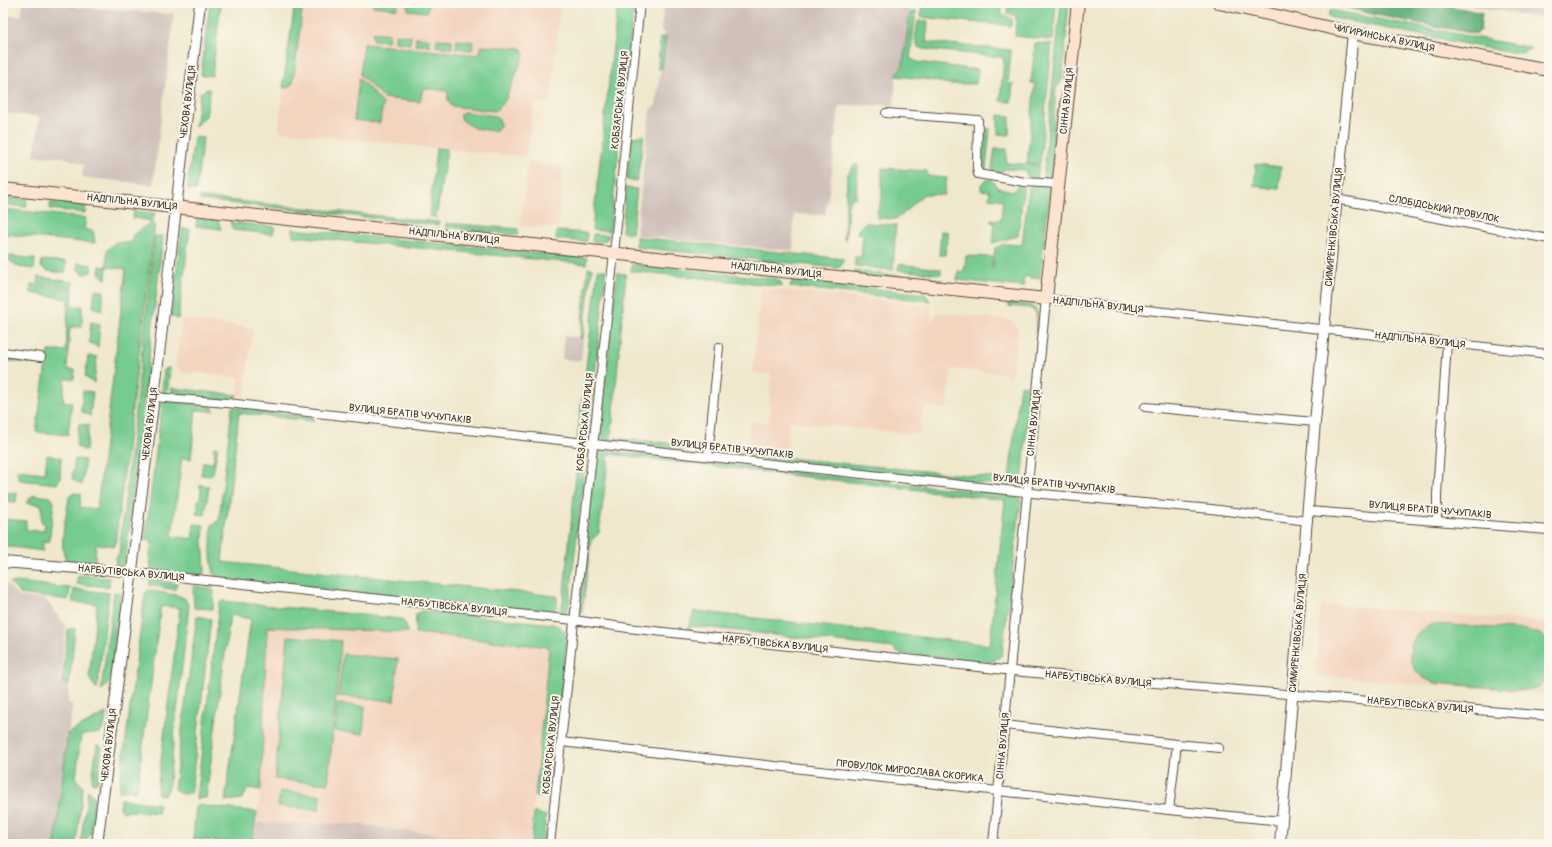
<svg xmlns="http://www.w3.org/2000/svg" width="1552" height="847" viewBox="0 0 1552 847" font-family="Pangolin,sans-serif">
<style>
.built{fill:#f3d4be}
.industrial{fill:#cfc0ba}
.green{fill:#74cb90;stroke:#587a57}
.forest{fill:#5faf7a;stroke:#4d6c4c}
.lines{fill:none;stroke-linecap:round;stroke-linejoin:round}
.minor-casing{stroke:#564638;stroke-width:10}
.tertiary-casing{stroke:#564638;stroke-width:12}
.secondary-casing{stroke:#564638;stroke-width:14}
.minor{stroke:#fff;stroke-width:8}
.tertiary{stroke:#fff;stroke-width:10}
.secondary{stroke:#fde4d0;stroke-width:12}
.labels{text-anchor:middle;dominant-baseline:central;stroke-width:4;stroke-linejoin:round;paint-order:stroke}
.street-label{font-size:10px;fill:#3b2a1e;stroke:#fbf7ec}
</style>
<rect width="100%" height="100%" fill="#fbf7ec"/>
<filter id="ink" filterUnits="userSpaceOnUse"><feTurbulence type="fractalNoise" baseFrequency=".025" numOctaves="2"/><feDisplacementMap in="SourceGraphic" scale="8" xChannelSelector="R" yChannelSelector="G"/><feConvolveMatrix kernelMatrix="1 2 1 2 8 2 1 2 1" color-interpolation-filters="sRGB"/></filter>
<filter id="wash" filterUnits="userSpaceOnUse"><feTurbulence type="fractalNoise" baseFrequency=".012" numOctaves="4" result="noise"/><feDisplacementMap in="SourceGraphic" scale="16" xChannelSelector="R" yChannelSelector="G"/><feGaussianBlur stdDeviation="0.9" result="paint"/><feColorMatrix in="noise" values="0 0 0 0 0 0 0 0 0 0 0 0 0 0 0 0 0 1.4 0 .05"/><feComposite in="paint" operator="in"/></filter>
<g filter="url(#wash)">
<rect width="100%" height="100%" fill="#f0e8cd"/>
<g class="built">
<polygon points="295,3 560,3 551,103 533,103 531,131 525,156 451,150 279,131 283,86"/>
<polygon points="528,162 563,167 558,228 520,226"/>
<polygon points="761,288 930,305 932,314 931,322 936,314 942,313 1011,320 1018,329 1014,364 1009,384 1007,374 952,369 947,409 925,407 921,417 920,435 790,421 786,458 746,453 750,421 769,422 771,374 752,373"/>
<polygon points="182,319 253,328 244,396 237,395 240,378 191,372 191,374 182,372 182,369 175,368"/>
<polygon points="1321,604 1549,622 1549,695 1315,675"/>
<polygon points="267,627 408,632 549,647 529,844 381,828 362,824 256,823 261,790"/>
</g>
<g class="industrial">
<polygon points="23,3 76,3 75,7 174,14 153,185 82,177 84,165 63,157 34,156 40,117 3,113 3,14 21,16"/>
<polygon points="664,3 911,3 903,65 896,76 894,107 880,105 839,106 831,179 825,215 794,214 793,251 636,235 650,109 656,105 665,35 661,30"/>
<polygon points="1458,3 1549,3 1549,20 1486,8"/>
<polygon points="564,336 583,338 581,361 562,359"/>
<polygon points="3,583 7,584 19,597 45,599 66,626 60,679 62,682 69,685 68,703 73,704 68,733 55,844 3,844"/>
<polygon points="256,823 362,824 381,828 529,844 252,844"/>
</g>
<g class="green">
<polygon points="210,3 221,3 212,76 201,75"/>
<polygon points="295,3 303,3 293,83 287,88 283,87 283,86"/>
<polygon points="373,3 429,3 427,12 408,10 408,4 398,3 397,9 373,6"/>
<polygon points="618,3 634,3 610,231 592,230"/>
<path d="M922 3H1002C1001 18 1001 12 1012 19L1011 26 921 17Z"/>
<polygon points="1008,3 1056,3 1053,40 1015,36 1016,15 1007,14"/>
<polygon points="1061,3 1069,3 1062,81 1056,88 1053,130 1055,139 1052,174 1048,178 1043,178"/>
<polygon points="1330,10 1531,48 1522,53 1502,51 1328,17"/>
<polygon points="916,11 910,58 917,62 978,70 976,84 950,84 924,79 896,76 903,65 910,13"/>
<polygon points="918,21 928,22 926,42 1011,50 1008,84 1013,84 1011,102 1000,101 1004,60 1002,57 923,49 918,47 915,40"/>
<polygon points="373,32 389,34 388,41 373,40"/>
<polygon points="395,34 411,36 410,44 395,42"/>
<polygon points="666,36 662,68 658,69 660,38"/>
<polygon points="416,37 431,39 430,46 415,45"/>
<polygon points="437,39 452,40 452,48 436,46"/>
<polygon points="457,40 473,42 472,50 456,48"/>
<polygon points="1035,43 1052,44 1040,164 1027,164 1035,83 1031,83"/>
<polygon points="364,44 479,55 482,46 521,48 524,54 505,101 495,111 451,106 448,100 448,92 447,91 423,88 420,102 383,98 360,75"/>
<polygon points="359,78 383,104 380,123 354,120"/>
<polygon points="207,89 210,90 206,116 195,126 200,93"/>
<polygon points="464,112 496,116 500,122 500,126 496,130 493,131 474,128 462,120 460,115"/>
<polygon points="998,115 1010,116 1009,135 998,134"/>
<polygon points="990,128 986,169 980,168 982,132"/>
<polygon points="644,135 637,181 627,180 631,138"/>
<polygon points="194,137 203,138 196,190 187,189"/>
<polygon points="436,148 447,149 436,218 429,216"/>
<polygon points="995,149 1007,149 1006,163 1039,165 1037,180 1028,179 1025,170 1004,169 999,175 994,173 992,168"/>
<polygon points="1256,164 1281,167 1279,189 1254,186"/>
<polygon points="854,165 858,165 856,197 851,199 848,204 846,238 844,240 847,175"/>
<polygon points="882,168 927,171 927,176 947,178 944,195 924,194 902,215 895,219 877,218 878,209 882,198"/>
<polygon points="986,180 992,180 998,188 1014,191 1019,183 1024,184 1018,236 992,243 994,222 991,222 991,220 1001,220 1003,200 989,198 990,191 981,190 981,184"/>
<polygon points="1032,185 1047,186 1050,190 1040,278 1030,278 1027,276 1023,278 1024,287 957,280 958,271 964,272 966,256 992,257 992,266 993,267 995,248 1004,244 1022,245 1029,188"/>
<polygon points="626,188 637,189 632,233 622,232"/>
<polygon points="3,197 27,199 26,207 3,204"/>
<polygon points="199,197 439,222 438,225 200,200"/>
<polygon points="50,202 86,206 85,213 50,209"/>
<polygon points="3,209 86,218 84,229 93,231 95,243 91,243 3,234"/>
<polygon points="134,211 155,213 153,221 133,218"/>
<polygon points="197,218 218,220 221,229 196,226"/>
<polygon points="230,222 275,227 273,234 233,230"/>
<path d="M150 223 155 224 115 546 96 544 95 566 67 562C57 545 67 516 69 497L73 493 81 494 80 507 97 509 126 269 107 267 106 280 99 273 100 266 107 267V250L116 242 132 243 133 235Z"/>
<polygon points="446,223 518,229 518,235 445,227"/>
<path d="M866 223 896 225 893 270 855 266V257H861L863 235 857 234C858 228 861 225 866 223Z"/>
<polygon points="182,229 190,229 178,319 171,316"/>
<polygon points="292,229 587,258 586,264 293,236"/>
<polygon points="557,231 587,233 586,242 556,239"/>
<polygon points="941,231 948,232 945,255 939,255"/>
<path d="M593 234 609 235C606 243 600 242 592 242Z"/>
<polygon points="155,236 163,236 126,555 123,565 119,567 115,567 116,558 119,554"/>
<polygon points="636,237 844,259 841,266 838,268 636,247"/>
<polygon points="10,256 35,259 34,269 19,267 9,260"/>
<polygon points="42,260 66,262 65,273 48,271 41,267"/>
<polygon points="78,263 91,265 91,272 85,274 78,270"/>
<polygon points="632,264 777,279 781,282 782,286 631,271"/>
<polygon points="899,264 941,269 941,274 898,270"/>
<polygon points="588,268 592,268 583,338 580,338"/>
<polygon points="598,270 606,270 589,432 586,437 577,439"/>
<polygon points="854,271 942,280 942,288 856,277"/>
<polygon points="617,273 626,274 611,442 605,441 600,433"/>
<polygon points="38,277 73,282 73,288 38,283"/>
<polygon points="794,280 925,294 930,301 790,287 791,283"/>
<polygon points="31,284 73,290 72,306 82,306 82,327 70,327 67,369 75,370 74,379 65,379 63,401 72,402 68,435 36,432 48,351 66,351 68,299 31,293"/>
<polygon points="95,290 104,291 102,311 93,307"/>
<path d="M1008 303C1037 306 1039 302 1037 333H1035L1037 320 1036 312 1029 308 1008 306Z"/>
<polygon points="91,322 100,324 98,347 89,342"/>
<polygon points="3,356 29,359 36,364 3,360"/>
<polygon points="88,356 97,357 94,383 85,377"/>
<polygon points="170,368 167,395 164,395 162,391 164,369"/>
<polygon points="1020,385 1027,386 1030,389 1022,483 1018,487 715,455 715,449 786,458 1009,479"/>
<polygon points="172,388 237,395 233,401 171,395"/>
<polygon points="83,391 93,392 90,416 81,411"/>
<polygon points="167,401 212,406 214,411 196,410 191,459 182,458 172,536 192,539 194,524 204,525 203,540 205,570 203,574 200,576 151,570 150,556 152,541 145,540 162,404"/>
<path d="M232 407 313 417V421L239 413 222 562 557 596V607L551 613 216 578C209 565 211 539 212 525L219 520Z"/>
<polygon points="79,424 89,425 86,451 76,446"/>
<polygon points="615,438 708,447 706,452 614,443"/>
<polygon points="214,447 218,447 213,473 210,476 201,475 203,462 213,463 215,450 213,450"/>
<polygon points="579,447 583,448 586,453 569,605 567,611 560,613 563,601"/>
<polygon points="609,451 1017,496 1021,500 1002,654 1000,657 991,662 898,653 893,648 693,626 690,629 687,629 690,623 694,611 990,645 1005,500 609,454 599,533 591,541 582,613 579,611 595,455 599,452"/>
<polygon points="47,455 61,458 60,478 57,484 20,480 18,478 17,470 45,473"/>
<polygon points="75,459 85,460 82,485 72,479"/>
<polygon points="200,485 209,486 205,515 196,514 197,510 198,510 198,500 200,499 201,489 200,488"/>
<polygon points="3,492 17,493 16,502 3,501"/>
<polygon points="33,495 51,497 54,502 49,542 43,541 43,551 3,546 3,519 26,521 26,530 44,531 45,523 41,522 42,505 26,503"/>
<polygon points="78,575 109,578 109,587 77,584"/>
<polygon points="150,580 177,584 175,590 149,585"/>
<polygon points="17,582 70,588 68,600 20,594 10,583"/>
<polygon points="193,586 209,588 214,591 213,609 194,608"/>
<polygon points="74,589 109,593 97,690 89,678 97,604 72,602"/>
<polygon points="148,590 180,596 185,599 189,606 168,790 164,795 159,795 157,792 180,608 161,606 137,790 119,791 145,594"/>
<polygon points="114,592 121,593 110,680 107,686 101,690"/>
<polygon points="223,601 401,619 405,623 408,632 267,627 261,790 249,788 242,799 225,801 251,619 230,615 206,798 196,799 219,604"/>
<path d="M421 611 553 624C562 627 565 630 567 638L550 795 535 796 549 647 415 633 416 614Z"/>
<path d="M197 616 211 619 191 792C183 795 180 795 174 789Z"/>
<path d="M1434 624 1527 630 1540 634 1549 642V677C1543 686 1533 690 1523 690L1436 683C1403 675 1401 635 1434 624Z"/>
<polygon points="68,629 75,629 69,685 62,682"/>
<polygon points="288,636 341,641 328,784 275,779"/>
<polygon points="343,654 398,659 394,701 338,696"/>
<polygon points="337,704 365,706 363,734 335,731"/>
<path d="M106 713C104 736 102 733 81 735L76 779 83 787 76 844H55L68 733Z"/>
<polygon points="97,745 100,745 102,747 98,780 97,782 93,783 92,781"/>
<polygon points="88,790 94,797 94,801 91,833 86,840 81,839"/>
<polygon points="280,791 321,795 319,810 278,806"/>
<polygon points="121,799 159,804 158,813 128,811 122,812 120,808"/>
<polygon points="196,805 257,812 251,844 193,839"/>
<polygon points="534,812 546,816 543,844 531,844"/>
</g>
<polygon class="forest" points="1333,3 1437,3 1482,13 1480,31 1477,34 1376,15 1344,7 1334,7"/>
</g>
<g filter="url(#ink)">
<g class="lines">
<g class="minor-casing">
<g id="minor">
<polyline points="886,113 978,120 977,167 978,174 1025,182 1058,184"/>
<polyline points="1336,199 1549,239"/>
<polyline points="3,352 41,357"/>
<polyline points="154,397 227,403 1042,494 1211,509 1308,521"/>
<polyline points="1145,407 1315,422"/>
<polyline points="708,456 719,347"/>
<polyline points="1309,511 1549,530"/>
<polyline points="1437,521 1437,494 1447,343"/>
<polyline points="103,570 206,580 574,620 628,628 1023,672 1549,716"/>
<polyline points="1005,725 1177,744 1169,810"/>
<polyline points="561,742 1169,810 1282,821"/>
<polyline points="1177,744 1219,748"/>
<polyline points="550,844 614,253 640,3"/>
<polyline points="993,844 1046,299 1549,354"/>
</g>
</g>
<g class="tertiary-casing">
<g id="tertiary">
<polyline points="3,562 103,570"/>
<polyline points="97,844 154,397 200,3"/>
<polyline points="1280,844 1315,422 1353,33"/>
</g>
</g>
<g class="secondary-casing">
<g id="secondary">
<polyline points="1219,3 1353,33 1549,70"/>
<polyline points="3,189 1046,299 1078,3"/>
</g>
</g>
<use href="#minor" class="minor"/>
<use href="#tertiary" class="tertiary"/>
<use href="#secondary" class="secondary"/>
</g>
</g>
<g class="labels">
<g class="street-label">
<text transform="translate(1384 38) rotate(12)">ЧИГИРИНСЬКА ВУЛИЦЯ</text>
<text transform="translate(620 100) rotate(-84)">КОБЗАРСЬКА ВУЛИЦЯ</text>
<text transform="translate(1067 101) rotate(-84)">СІННА ВУЛИЦЯ</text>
<text transform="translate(188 102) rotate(-83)">ЧЕХОВА ВУЛИЦЯ</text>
<text transform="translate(132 202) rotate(6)">НАДПІЛЬНА ВУЛИЦЯ</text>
<text transform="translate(1444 209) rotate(11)">СЛОБІДСЬКИЙ ПРОВУЛОК</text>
<text transform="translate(1334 227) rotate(-85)">СИМИРЕНКІВСЬКА ВУЛИЦЯ</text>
<text transform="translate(454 236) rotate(6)">НАДПІЛЬНА ВУЛИЦЯ</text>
<text transform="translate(776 270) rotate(6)">НАДПІЛЬНА ВУЛИЦЯ</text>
<text transform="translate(1098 305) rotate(6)">НАДПІЛЬНА ВУЛИЦЯ</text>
<text transform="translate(1420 340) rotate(6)">НАДПІЛЬНА ВУЛИЦЯ</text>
<text transform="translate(410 414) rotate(6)">ВУЛИЦЯ БРАТІВ ЧУЧУПАКІВ</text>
<text transform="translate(585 422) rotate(-84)">КОБЗАРСЬКА ВУЛИЦЯ</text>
<text transform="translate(1034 423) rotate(-84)">СІННА ВУЛИЦЯ</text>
<text transform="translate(150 424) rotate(-83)">ЧЕХОВА ВУЛИЦЯ</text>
<text transform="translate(732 449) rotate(6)">ВУЛИЦЯ БРАТІВ ЧУЧУПАКІВ</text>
<text transform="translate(1054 484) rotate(6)">ВУЛИЦЯ БРАТІВ ЧУЧУПАКІВ</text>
<text transform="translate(1430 510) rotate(5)">ВУЛИЦЯ БРАТІВ ЧУЧУПАКІВ</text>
<text transform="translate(131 573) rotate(5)">НАРБУТІВСЬКА ВУЛИЦЯ</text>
<text transform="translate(454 607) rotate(6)">НАРБУТІВСЬКА ВУЛИЦЯ</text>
<text transform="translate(1298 633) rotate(-85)">СИМИРЕНКІВСЬКА ВУЛИЦЯ</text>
<text transform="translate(775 644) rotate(6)">НАРБУТІВСЬКА ВУЛИЦЯ</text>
<text transform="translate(1098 679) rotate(5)">НАРБУТІВСЬКА ВУЛИЦЯ</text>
<text transform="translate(1420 705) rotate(5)">НАРБУТІВСЬКА ВУЛИЦЯ</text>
<text transform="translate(109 745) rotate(-83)">ЧЕХОВА ВУЛИЦЯ</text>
<text transform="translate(551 745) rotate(-84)">КОБЗАРСЬКА ВУЛИЦЯ</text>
<text transform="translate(1003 746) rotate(-85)">СІННА ВУЛИЦЯ</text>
<text transform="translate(910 771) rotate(6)">ПРОВУЛОК МИРОСЛАВА СКОРИКА</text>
</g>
</g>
<rect width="1552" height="847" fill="none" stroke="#fbf7ec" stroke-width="16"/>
</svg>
